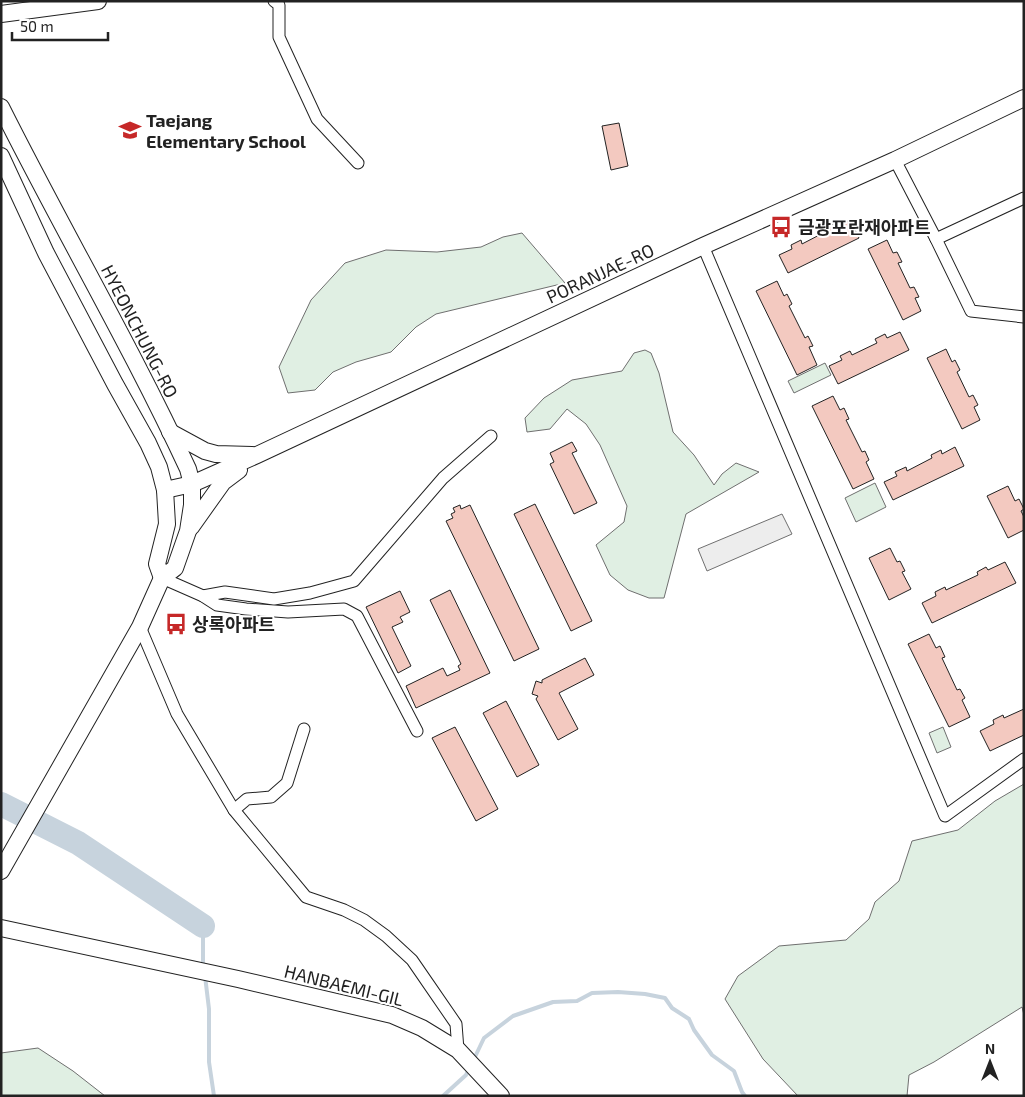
<svg xmlns="http://www.w3.org/2000/svg" width="1025" height="1097" viewBox="0 0 1025 1097" font-family="'Exo 2','Noto Sans KR',sans-serif">
<style>
.green{fill:#e0efe3;stroke:#6f6f6f}
.parking{fill:#ededed;stroke:#6f6f6f}
.lines{fill:none;stroke-linecap:round;stroke-linejoin:round}
.stream{stroke:#c7d3dd;stroke-width:4}
.river{stroke:#c7d3dd;stroke-width:24}
.building{fill:#f3c9c0;stroke:#222}
.street-casing{stroke:#222;stroke-width:13}
.secondary-casing{stroke:#222;stroke-width:18}
.street{stroke:#fff;stroke-width:11}
.secondary{stroke:#fff;stroke-width:16}
.labels{text-anchor:middle;dominant-baseline:central;stroke-width:4;stroke-linejoin:round;paint-order:stroke}
.poi-label{font-size:18px;font-weight:bold;fill:#222;stroke:#fff;text-anchor:start}
.street-label{font-size:18px;fill:#222;stroke:#fff}
</style>
<rect width="100%" height="100%" fill="#fff"/>
<g class="green">
<polygon points="522,233 565,283 436,314 416,327 391,352 356,362 333,372 315,390 288,393 279,367 311,300 345,263 386,250 437,252 481,247 503,237"/>
<polygon points="645,350 651,353 659,373 673,432 694,455 714,485 722,474 736,463 759,472 686,514 664,598 649,598 628,590 610,575 596,545 624,522 627,506 600,445 586,424 567,409 550,429 527,432 525,418 544,398 572,380 622,371 634,353"/>
<polygon points="825,363 831,375 794,393 788,381"/>
<polygon points="875,483 886,507 856,522 845,498"/>
<polygon points="943,727 951,747 937,753 929,733"/>
<polygon points="1024,784 1024,1015 1022,1007 934,1062 909,1075 907,1096 798,1096 763,1059 725,999 738,976 779,946 846,940 869,919 875,902 899,881 912,841 958,830 995,801"/>
<polygon points="38,1048 73,1071 105,1096 1,1096 1,1053"/>
</g>
<polygon class="parking" points="782,514 792,534 707,571 698,549"/>
<g class="lines">
<g class="stream">
<polyline points="203,926 203,967"/>
<polyline points="205,976 209,1009 209,1062 214,1096"/>
<polyline points="473,1061 484,1038 513,1016 553,1002 577,1001 592,993 618,992 645,994 665,998 672,1008 689,1019 694,1030 712,1055 734,1071 742,1092 745,1096"/>
<polyline points="443,1096 466,1075 469,1069"/>
</g>
<polyline class="river" points="1,804 78,843 203,926"/>
</g>
<g class="building">
<polygon points="619,123 628,166 611,170 602,126"/>
<polygon points="850,220 859,238 788,273 779,255 792,249 791,245 801,240 802,244 827,231 826,228 836,223 838,226"/>
<polygon points="887,240 893,253 897,252 902,262 898,263 910,288 914,287 919,297 915,298 921,311 903,320 868,249"/>
<polygon points="777,281 784,296 787,294 792,304 789,306 805,338 808,336 813,346 809,347 817,365 797,375 756,291"/>
<polygon points="900,332 909,350 838,384 829,366 842,360 840,356 850,351 852,355 877,343 875,339 885,334 887,338"/>
<polygon points="946,349 952,362 955,360 960,370 957,372 969,397 973,395 978,405 974,407 980,420 962,429 927,358"/>
<polygon points="833,396 840,410 844,408 849,419 846,420 862,452 865,451 869,460 866,462 874,479 853,489 812,406"/>
<polygon points="572,442 577,451 572,453 597,503 574,514 550,464 554,462 550,453"/>
<polygon points="955,447 964,466 893,500 884,482 897,476 895,472 906,467 907,471 932,458 931,455 941,450 942,454"/>
<polygon points="1008,486 1015,501 1019,499 1024,509 1021,511 1024,517 1024,530 1008,538 987,496"/>
<polygon points="535,504 592,621 571,631 514,514"/>
<polygon points="460,505 461,509 470,505 539,649 514,661 446,521 453,518 451,514 455,512 453,508"/>
<polygon points="890,548 897,562 900,561 905,571 902,572 911,589 889,600 869,558"/>
<polygon points="1005,562 1016,583 932,623 922,603 936,596 935,592 945,587 946,590 978,575 977,572 986,567 988,570"/>
<polygon points="450,590 490,673 416,708 406,686 443,668 447,676 460,670 458,666 461,664 430,600"/>
<polygon points="400,591 410,612 400,617 403,622 392,627 411,666 398,673 366,607"/>
<polygon points="929,634 936,648 940,646 945,657 942,658 957,690 960,689 965,698 962,700 970,717 949,727 908,644"/>
<polygon points="585,658 594,675 559,693 578,729 558,740 536,699 538,696 532,694 536,681 542,683 542,680"/>
<polygon points="506,701 539,765 517,777 483,713"/>
<polygon points="1024,709 1024,735 990,751 980,731 994,724 993,720 1003,715 1004,718"/>
<polygon points="455,727 498,809 476,821 432,738"/>
</g>
<g class="lines">
<g class="street-casing">
<g id="street">
<polyline points="274,1 279,5 279,37 317,119 358,163"/>
<polyline points="895,160 936,239 971,311 1024,317"/>
<polyline points="936,239 1024,198"/>
<polyline points="703,246 945,816 1024,759"/>
<polyline points="162,578 203,596 217,605 246,609 288,612 344,609 357,616 417,731"/>
<polyline points="203,596 225,592 274,599 310,593 354,581 443,478 491,436"/>
<polyline points="140,627 177,714 234,810 306,897 344,910 364,920 386,936 412,960 456,1024 458,1050"/>
<polyline points="234,810 247,799 271,797 287,783 304,729"/>
</g>
</g>
<g class="secondary-casing">
<g id="secondary">
<polyline points="1,14 98,1"/>
<path d="M1 107C62 229 131 346 188 469L192 484V505L188 531 175 568 162 578 140 627 1 871"/>
<polyline points="1,156 46,253 115,384 148,443 159,467 165,490 167,524 157,564 162,578"/>
<polyline points="170,432 205,451 216,454 252,455"/>
<polyline points="165,490 192,484 257,455 703,246 895,160 1024,98"/>
<polyline points="191,527 223,482 239,470"/>
<polyline points="1,928 238,979 392,1015 422,1028 458,1050 501,1096"/>
</g>
</g>
<use href="#street" class="street"/>
<use href="#secondary" class="secondary"/>
</g>
<defs>
<g id="school-bare" transform="scale(1.725)"><path d="M0-5L7-2L0 1L-7-2ZM-4 1L0 2.5L4 1V4Q0 6-4 4Z" fill="#c62828" stroke="#fff" stroke-width="2.5" paint-order="stroke"/></g>
<g id="bus-bare" transform="scale(1.725)"><path d="M-5-6H5V4H4V6H2V4H-2V6H-4V4H-5ZM-3.5-4V0h7V-4ZM-3.5 1.2v1.5H-2V1.2ZM2 1.2v1.5H3.5V1.2Z" fill="#c62828" stroke="#fff" stroke-width="2.5" paint-order="stroke"/></g>
</defs>
<g fill-rule="evenodd">
<use href="#school-bare" x="130" y="130"/>
<use href="#bus-bare" x="781" y="227"/>
<use href="#bus-bare" x="176" y="624"/>
</g>
<g class="labels">
<g class="poi-label">
<text x="146" y="120">Taejang<tspan x="146" dy="21">Elementary School</tspan></text>
<text x="798" y="227">금광포란재아파트</text>
<text x="192" y="624">상록아파트</text>
</g>
<g class="street-label">
<text transform="translate(600 273) rotate(-25)">PORANJAE-RO</text>
<text transform="translate(140 331) rotate(63)">HYEONCHUNG-RO</text>
<text transform="translate(344 985) rotate(14)">HANBAEMI-GIL</text>
</g>
</g>
<rect width="1025" height="1097" fill="none" stroke="#222222" stroke-width="5"/>
<g transform="translate(990 1062)" stroke="#ffffff" stroke-width="4" paint-order="stroke">
<path d="M0-4L9 19L0 12L-9 19Z" fill="#222222"/>
<text y="-8" font-size="14" font-weight="bold" text-anchor="middle" fill="#222222">N</text>
</g>
<path d="M12 32v8h96v-8" fill="none" stroke="#222222" stroke-width="2.5"/>
<text x="20" y="32" font-size="15" fill="#222222" stroke="#ffffff" stroke-width="4" paint-order="stroke">50 m</text>
</svg>
